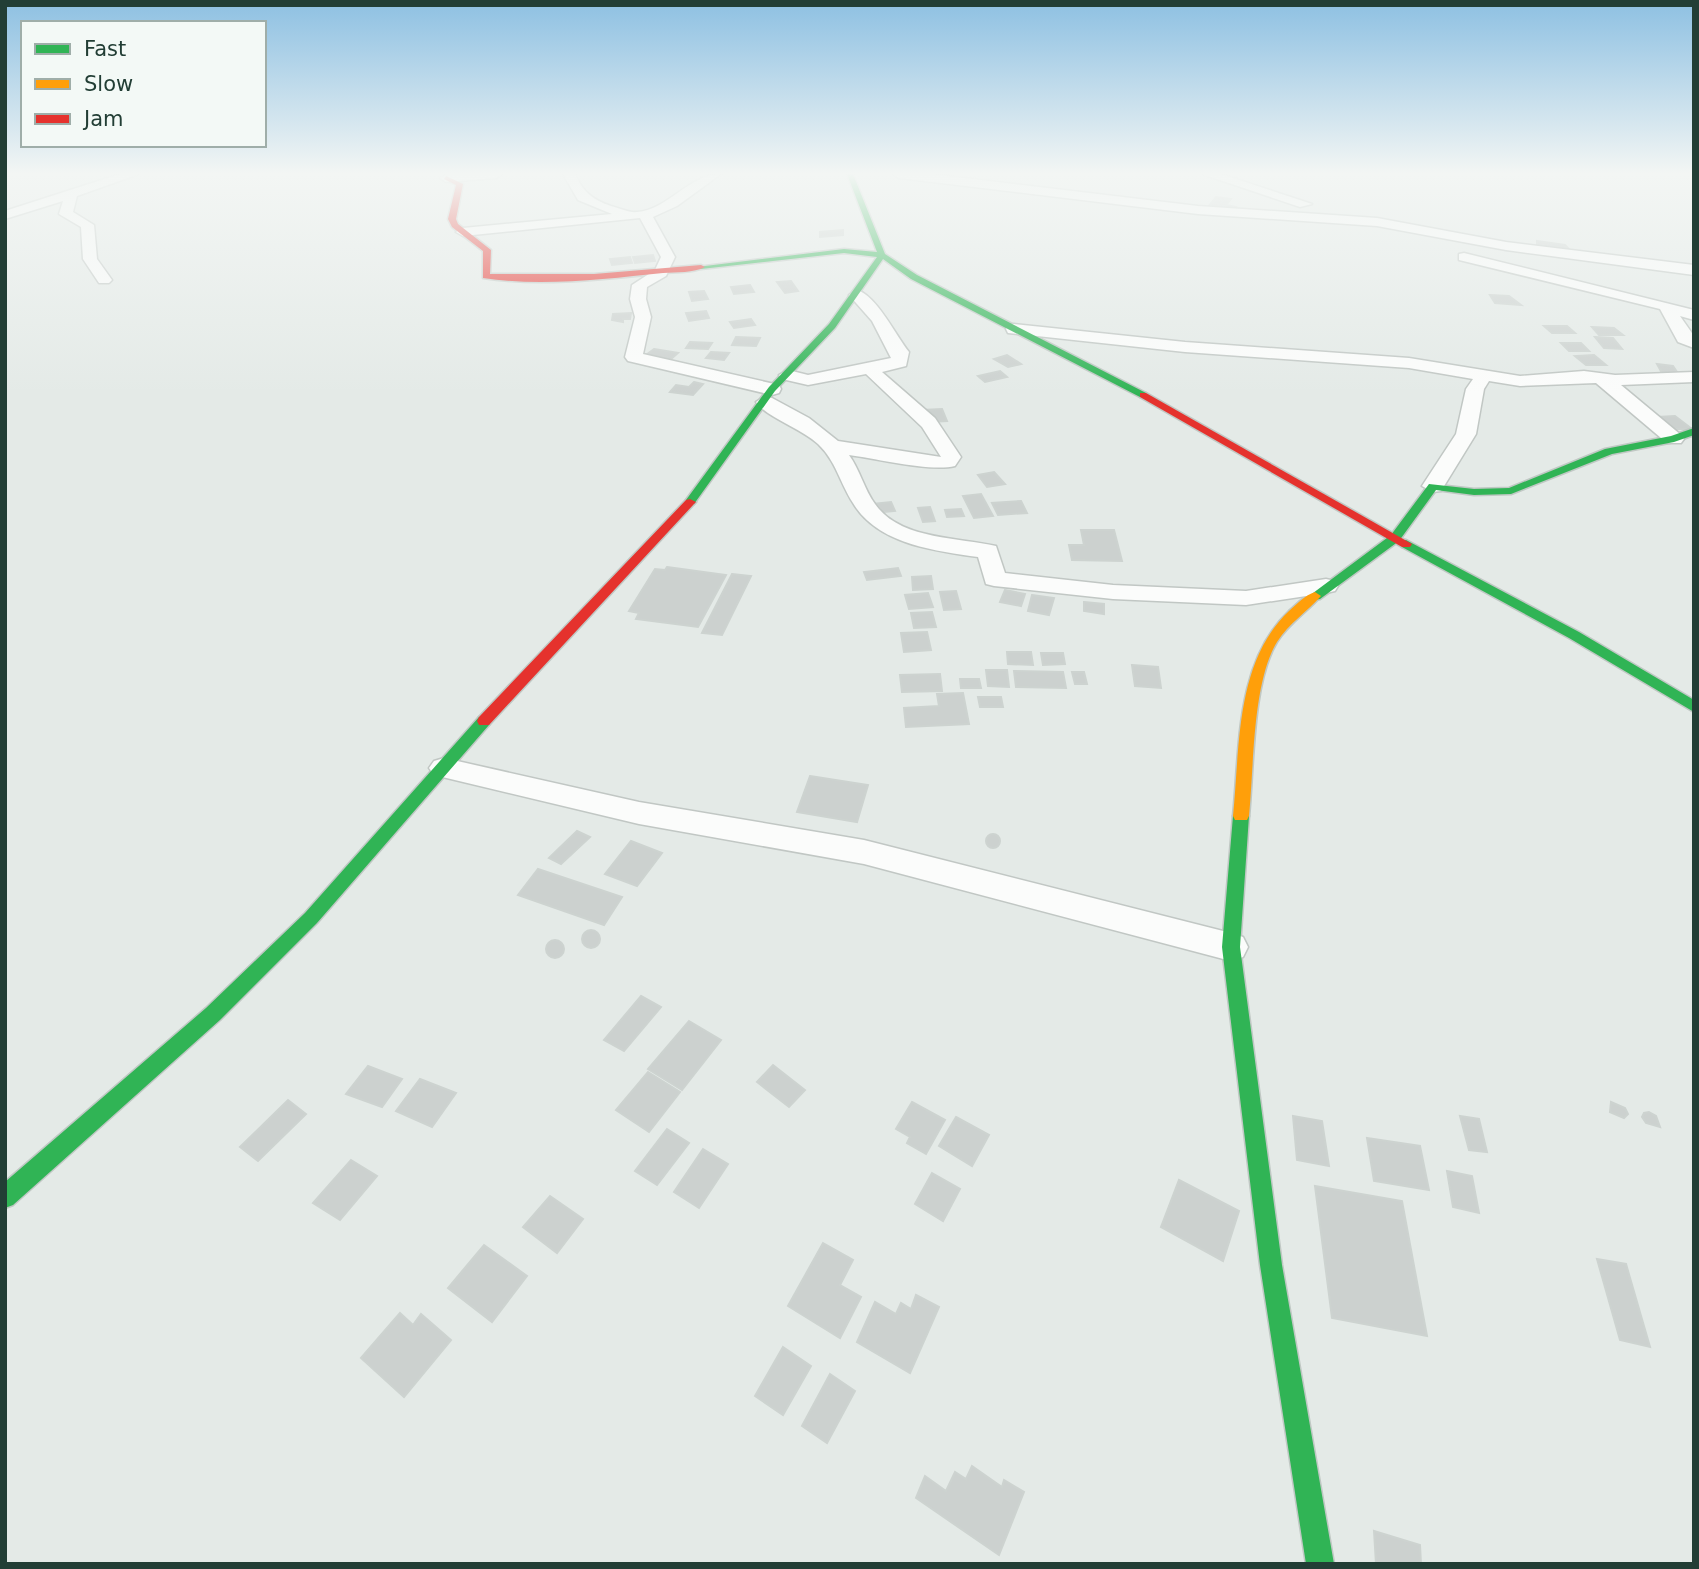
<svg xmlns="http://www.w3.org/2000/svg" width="1699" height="1569" viewBox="0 0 1699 1569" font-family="'DejaVu Sans',sans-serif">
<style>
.building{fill:#ccd1cf;stroke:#cdd3d0;stroke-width:2}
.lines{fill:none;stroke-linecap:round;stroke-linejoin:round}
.street-casing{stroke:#c1c7c4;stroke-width:3}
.fast-casing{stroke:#c0c8c4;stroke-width:3}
.slow-casing{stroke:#c0c8c4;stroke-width:3}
.jam-casing{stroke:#c0c8c4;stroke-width:3}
.street{fill:#fbfcfb;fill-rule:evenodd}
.fast{fill:#30b455;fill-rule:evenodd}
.slow{fill:#ff9f0a;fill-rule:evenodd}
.jam{fill:#e5322d;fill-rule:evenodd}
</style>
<rect width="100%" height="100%" fill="#e4eae7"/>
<g class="building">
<polygon points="1216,197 1231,199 1226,205 1236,207 1234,210 1208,207"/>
<polygon points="843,230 843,235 820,237 820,232"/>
<polygon points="1537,241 1565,245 1568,248 1537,246"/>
<polygon points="653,255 655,261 635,263 633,257"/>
<polygon points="630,257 632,263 612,265 610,259"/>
<polygon points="791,281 798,291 785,293 777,282"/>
<polygon points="750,285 754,292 734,294 731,287"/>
<polygon points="704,291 708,299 692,301 689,292"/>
<polygon points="1490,295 1509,296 1521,305 1495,303"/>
<polygon points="706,311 709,318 689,321 686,313"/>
<polygon points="631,313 630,319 623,319 623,322 612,320 613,314"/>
<polygon points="751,319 755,325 734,328 730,322"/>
<polygon points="1544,326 1567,326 1575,333 1552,333"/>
<polygon points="1592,327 1614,328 1623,335 1599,335"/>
<polygon points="736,337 760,338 756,346 732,345"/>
<polygon points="1595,337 1613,338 1622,349 1604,348"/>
<polygon points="690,342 712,343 708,349 686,348"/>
<polygon points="1561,343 1581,343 1589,351 1569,351"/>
<polygon points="654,349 678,353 670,360 646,355"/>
<polygon points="711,352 729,353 724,360 706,358"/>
<polygon points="1007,355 1021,364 1008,367 994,359"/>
<polygon points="1594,355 1606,365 1586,365 1575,356"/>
<polygon points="1657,364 1673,366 1679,375 1662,373"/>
<polygon points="1000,371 1007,377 985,382 978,376"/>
<polygon points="694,382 703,384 693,395 670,392 676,385 689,387"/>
<polygon points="942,409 947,421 928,422 923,410"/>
<polygon points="1675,416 1692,429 1671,429 1655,417"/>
<polygon points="994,472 1005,484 987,487 978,475"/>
<polygon points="981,494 993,516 974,518 963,496"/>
<polygon points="1021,501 1027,513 998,515 992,503"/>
<polygon points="891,502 895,511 874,513 871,504"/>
<polygon points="930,507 935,521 923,522 918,508"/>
<polygon points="961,509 964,516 947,517 945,510"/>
<polygon points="1081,530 1114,530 1122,561 1072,560 1069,545 1084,545"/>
<polygon points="667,567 726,575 698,627 636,619 639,613 629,611 655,569 665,570"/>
<polygon points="898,568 901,576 867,580 864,572"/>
<polygon points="732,574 751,576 722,635 702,633"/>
<polygon points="931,576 933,589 913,590 912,577"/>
<polygon points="1005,590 1025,594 1021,606 1000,602"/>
<polygon points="956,591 961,609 944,610 940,592"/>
<polygon points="928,593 933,607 909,609 905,595"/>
<polygon points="1032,595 1054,598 1049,615 1028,611"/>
<polygon points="1084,602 1104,604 1104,614 1084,611"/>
<polygon points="932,612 936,627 914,628 911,613"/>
<polygon points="927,632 931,650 904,652 901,633"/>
<polygon points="1007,652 1031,652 1033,665 1008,664"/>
<polygon points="1041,653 1063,653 1065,664 1043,665"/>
<polygon points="1132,665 1158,667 1161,688 1135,686"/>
<polygon points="986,670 1007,670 1009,687 988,686"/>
<polygon points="1014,671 1063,672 1066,688 1016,687"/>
<polygon points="1072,672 1084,672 1087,684 1075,684"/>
<polygon points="940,674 942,691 902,692 900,675"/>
<polygon points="960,679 979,679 981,688 961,688"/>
<polygon points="963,693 969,724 906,727 904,708 939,706 937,694"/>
<polygon points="978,697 1001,697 1003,707 980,707"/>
<polygon points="810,776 868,785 857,822 797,812"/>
<polygon points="577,831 590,837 561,864 549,858"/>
<circle cx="993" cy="841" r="7"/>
<polygon points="631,841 662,853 637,886 605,874"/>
<polygon points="538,869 622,897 604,925 518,895"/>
<circle cx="591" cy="939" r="9"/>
<circle cx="555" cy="949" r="9"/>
<polygon points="641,996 661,1007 624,1051 604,1040"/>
<polygon points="689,1021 721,1040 682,1090 648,1069"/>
<polygon points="773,1065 805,1090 789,1107 757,1082"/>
<polygon points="368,1066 402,1079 382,1107 346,1094"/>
<polygon points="648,1072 680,1092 649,1132 616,1110"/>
<polygon points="420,1079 456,1093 432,1127 396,1111"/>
<polygon points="288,1100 306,1114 258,1161 240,1147"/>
<polygon points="912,1102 945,1120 926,1154 907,1143 910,1137 896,1129"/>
<polygon points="1611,1102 1625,1108 1628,1114 1624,1118 1610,1112"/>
<polygon points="1649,1112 1656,1116 1660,1127 1646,1123 1642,1117 1644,1113"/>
<polygon points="1293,1116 1322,1121 1329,1166 1297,1160"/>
<polygon points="1460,1116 1479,1119 1487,1152 1469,1150"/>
<polygon points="956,1117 989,1135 972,1166 939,1146"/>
<polygon points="667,1129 689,1143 657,1185 635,1171"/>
<polygon points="1367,1138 1420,1146 1429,1190 1374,1181"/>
<polygon points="703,1149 728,1164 699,1208 674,1192"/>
<polygon points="351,1160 377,1176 340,1220 313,1203"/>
<polygon points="1447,1171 1472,1176 1479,1213 1453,1207"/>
<polygon points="932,1173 960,1189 943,1221 915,1204"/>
<polygon points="1179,1180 1239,1211 1223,1261 1161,1227"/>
<polygon points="1315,1186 1402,1201 1427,1336 1332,1318"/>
<polygon points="550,1196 583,1219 557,1253 523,1227"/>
<polygon points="823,1243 853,1260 840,1285 861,1297 840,1338 788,1306"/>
<polygon points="484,1245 527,1276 492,1322 448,1288"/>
<polygon points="1597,1259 1626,1264 1650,1347 1620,1340"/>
<polygon points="916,1295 939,1307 910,1373 857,1342 875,1302 896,1314 901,1303 911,1309"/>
<polygon points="400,1313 413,1325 421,1314 451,1340 404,1397 361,1358"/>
<polygon points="783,1347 811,1366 783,1415 755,1396"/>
<polygon points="830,1374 855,1391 827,1443 802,1426"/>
<polygon points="972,1466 1002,1487 1004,1480 1024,1492 999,1555 916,1498 925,1476 946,1491 955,1472 966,1479"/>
<polygon points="1374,1531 1420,1545 1421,1564 1376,1564"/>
</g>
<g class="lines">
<g class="street-casing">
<g id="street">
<polygon points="120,174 139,174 77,196 73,212 94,225 97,259 112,280 109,283 99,283 83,259 81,227 59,214 63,201 5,219 5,211"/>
<polygon points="502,174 496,178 446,182 440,178 447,174"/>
<path d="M563 174H575C583 192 593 200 611 206 619 208 630 213 637 212 668 210 689 174 721 174L677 206 653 217 675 257 666 276 647 287 646 299 651 317 643 354 779 385 781 389 779 393 772 395 628 361 625 357 635 317 630 299 632 285 655 270 661 257 640 218 463 236 456 232 463 228 612 214 578 200Z"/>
<polygon points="893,174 931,174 1198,206 1377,218 1506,242 1694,265 1694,275 1506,250 1377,226 1198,214 899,178"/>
<polygon points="1202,174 1221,174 1312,204 1300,207"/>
<polygon points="1464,253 1694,310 1694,320 1680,316 1694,336 1694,348 1678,342 1660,309 1459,260 1459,254"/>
<path d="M857 290C877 296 896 336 909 352L906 366 882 372 935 418 961 457 955 466C931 472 878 459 849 455 860 470 864 489 875 504 900 540 958 537 996 546L1005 573 1113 585 1246 591 1326 579 1335 581 1338 586 1335 591 1326 593 1246 605 1113 599 994 586 986 584 978 557C935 551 877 544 853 503 840 483 836 461 818 444 801 428 767 418 756 402L765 396 772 398 809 418 838 441 941 457 922 427 866 374 808 385 782 379 779 375 788 370 808 375 891 358 872 321 849 295Z"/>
<polygon points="1014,324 1185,342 1409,358 1520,376 1584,371 1615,375 1694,372 1694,382 1621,385 1681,435 1684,439 1681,443 1667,443 1596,383 1520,386 1489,381 1484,389 1476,434 1441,491 1433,492 1422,486 1456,434 1466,389 1473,379 1409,368 1185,352 1008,333 1006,329 1008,325"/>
<polygon points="444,758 639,802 864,840 1231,933 1243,937 1248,947 1243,957 1231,961 864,864 639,824 434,775 429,768 434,761"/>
</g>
</g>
<g class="fast-casing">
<g id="fast">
<polygon points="847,174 853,174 885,254 917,275 1146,393 1146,397 1140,397 911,279 883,259 835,328 775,391 694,504 686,504 686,500 769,387 829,324 877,257 844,253 701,269 697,267 844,249 877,252"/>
<polygon points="1694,428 1694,435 1674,442 1612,454 1511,494 1474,495 1436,490 1399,541 1320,599 1315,600 1309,596 1391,535 1429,484 1474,489 1509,488 1605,449 1671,436"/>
<polygon points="1406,540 1579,632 1694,700 1694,712 1569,638 1402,547 1402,541"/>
<polygon points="484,716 489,717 491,721 489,725 317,923 220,1020 13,1205 5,1208 5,1182 206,1008 305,913 479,717"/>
<polygon points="1241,810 1247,812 1249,816 1240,947 1282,1265 1334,1564 1306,1564 1260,1265 1222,947 1233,816 1235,812"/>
</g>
</g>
<g class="slow-casing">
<path id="slow" d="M1315 592 1321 596C1307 612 1289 623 1277 642 1252 683 1254 768 1249 816L1247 820H1235L1233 816C1240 748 1235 662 1289 611 1297 604 1305 595 1315 592Z"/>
</g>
<g class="jam-casing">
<g id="jam">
<path d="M446 176 463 184 456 219 458 224 491 250 490 274H594L701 265 705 267C694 273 676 272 663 273 605 279 541 287 483 278V251L452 227 448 219 456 185 444 179Z"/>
<polygon points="1140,393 1146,393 1412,544 1410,547 1402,547 1140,397"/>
<polygon points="690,499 696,502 694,504 489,725 479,725 477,721 479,717 686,500"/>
</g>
</g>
<use href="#street" class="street"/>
<use href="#fast" class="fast"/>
<use href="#slow" class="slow"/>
<use href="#jam" class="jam"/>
</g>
<linearGradient id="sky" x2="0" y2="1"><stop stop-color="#8dc0e2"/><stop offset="0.44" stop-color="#f3f6f4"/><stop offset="1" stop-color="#f3f6f4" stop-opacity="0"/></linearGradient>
<rect width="1699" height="394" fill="url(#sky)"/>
<rect width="1699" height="1569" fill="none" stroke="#223e35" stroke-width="14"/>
<rect x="21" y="21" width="245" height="126" fill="#f3f9f6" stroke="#9faea9" stroke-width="2"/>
<rect x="35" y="44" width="35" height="10" fill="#30b455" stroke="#9faea9" stroke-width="2"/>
<text x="84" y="56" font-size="21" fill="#223e35">Fast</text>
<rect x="35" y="79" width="35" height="10" fill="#ff9f0a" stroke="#9faea9" stroke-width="2"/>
<text x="84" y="91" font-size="21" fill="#223e35">Slow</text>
<rect x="35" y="114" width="35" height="10" fill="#e5322d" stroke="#9faea9" stroke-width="2"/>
<text x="84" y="126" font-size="21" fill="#223e35">Jam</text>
</svg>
